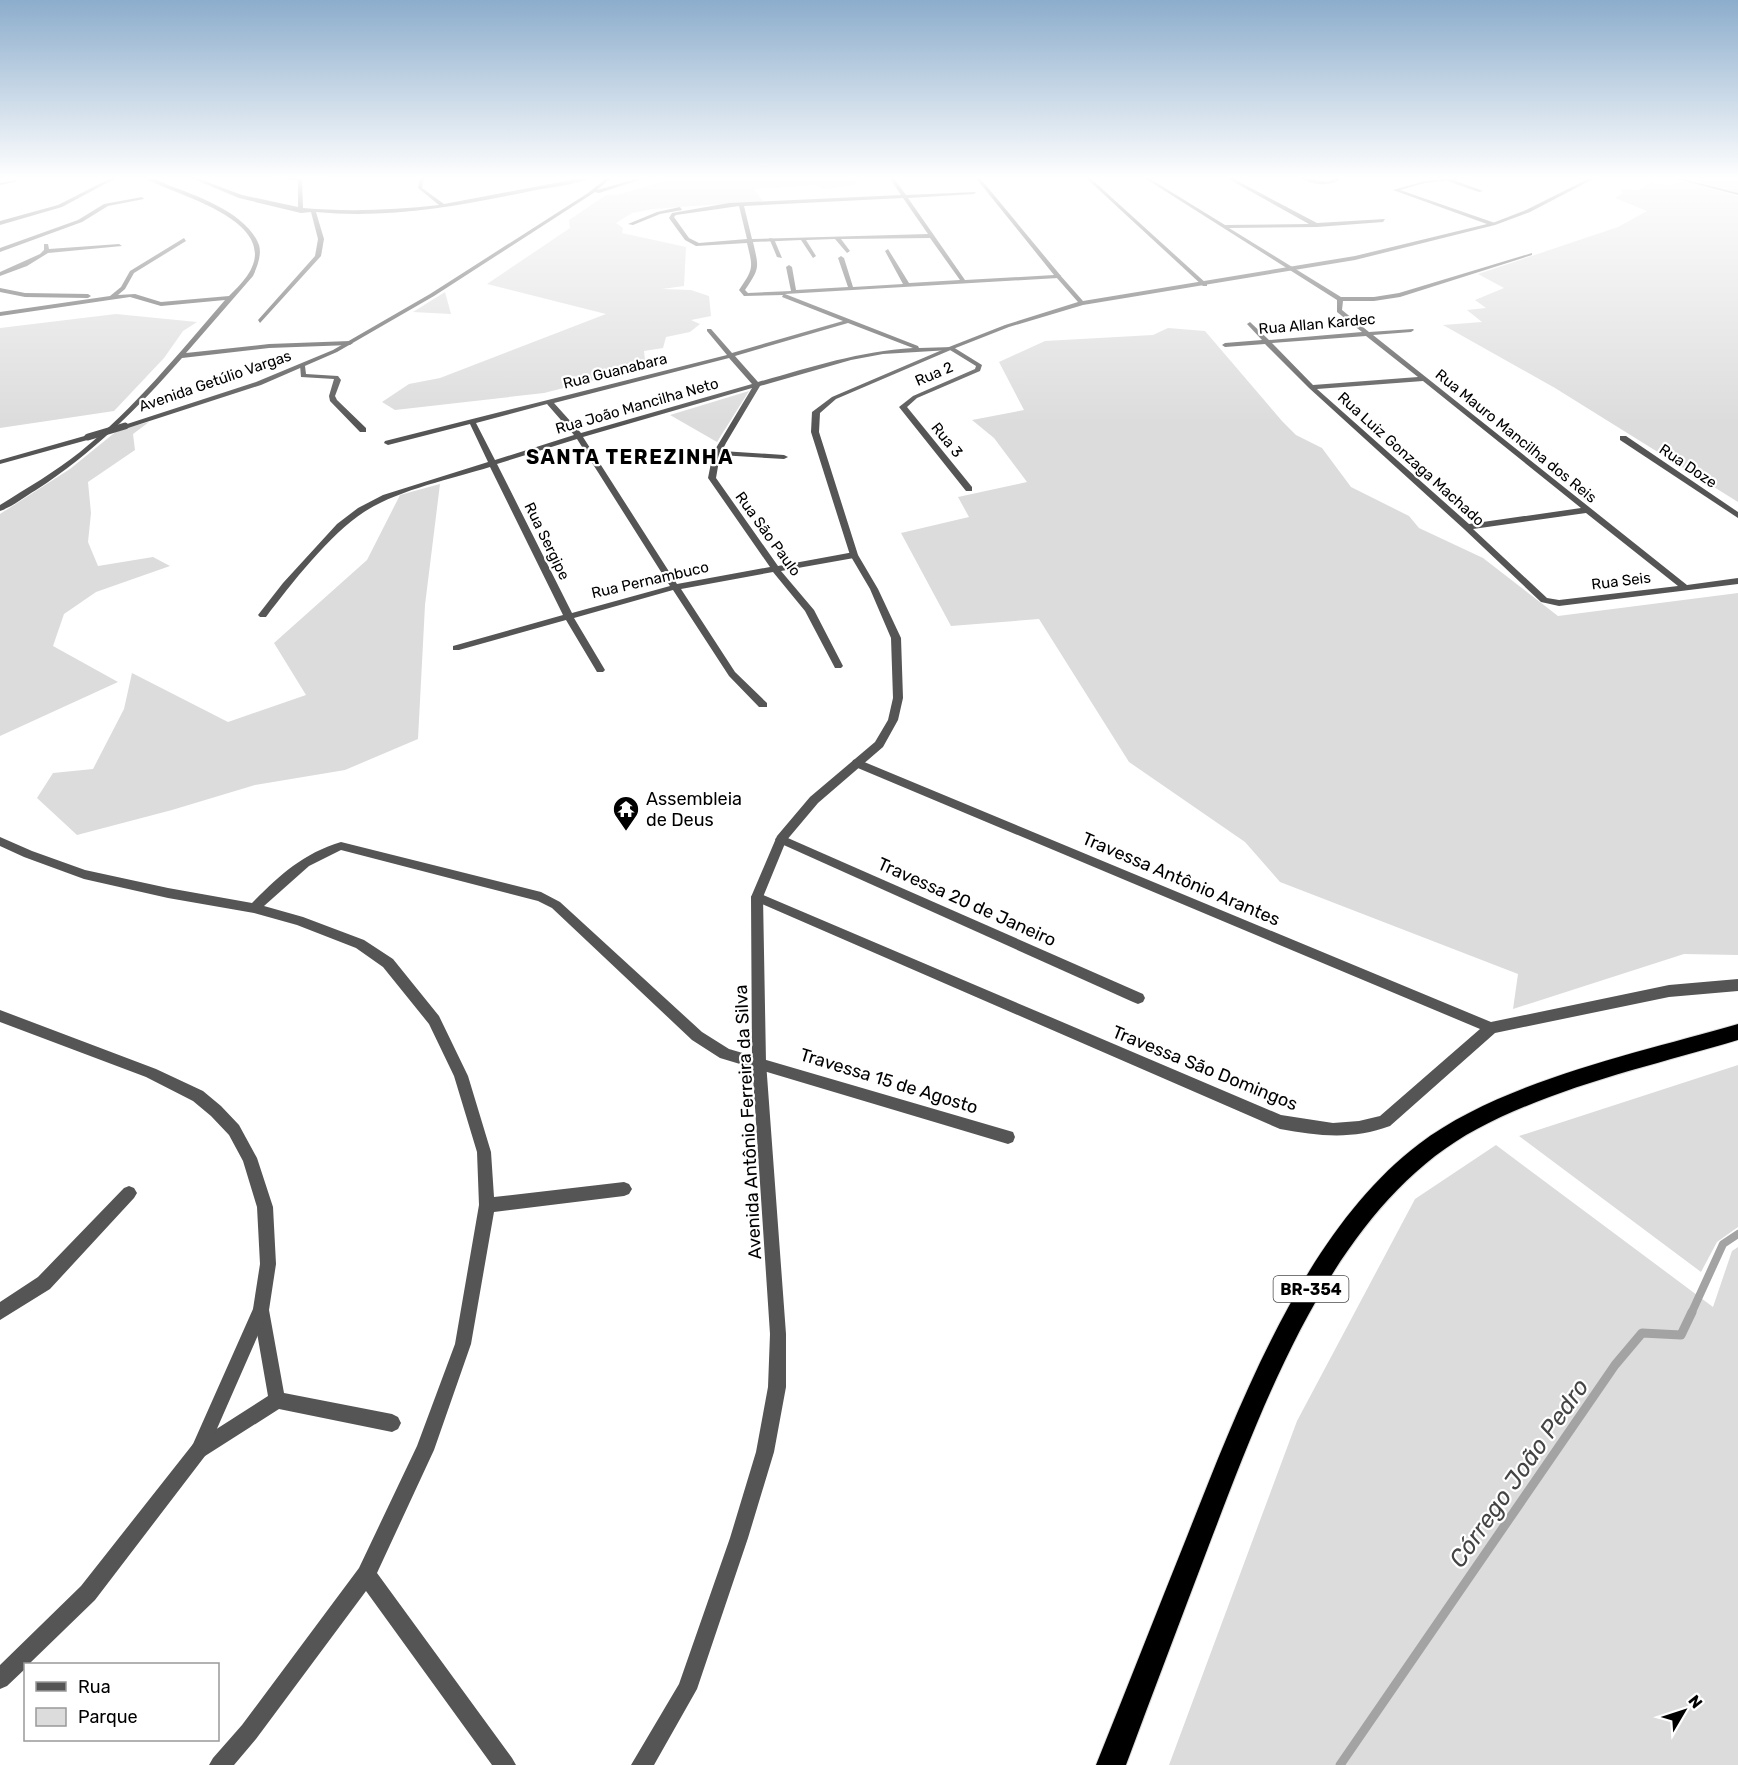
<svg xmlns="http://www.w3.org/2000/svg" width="1738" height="1765" viewBox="0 0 1738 1765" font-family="Rubik,sans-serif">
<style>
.green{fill:#dcdcdc}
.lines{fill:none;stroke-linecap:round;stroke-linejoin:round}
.stream-far1{stroke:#a3a3a3;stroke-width:8}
.stream{stroke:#a3a3a3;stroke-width:9}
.trunk-casing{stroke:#dbdbdb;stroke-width:2}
.pedestrian{fill:#555;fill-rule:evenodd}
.minor{fill:#555;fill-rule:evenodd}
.tertiary{fill:#555;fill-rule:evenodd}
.trunk{fill:#000;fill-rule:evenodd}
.tertiary-bridge{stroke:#555;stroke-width:7}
.labels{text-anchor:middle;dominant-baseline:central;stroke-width:4.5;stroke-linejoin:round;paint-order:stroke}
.far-street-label{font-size:15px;fill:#000;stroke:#fff}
.shield{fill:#fff;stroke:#4c4c4c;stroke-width:1.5}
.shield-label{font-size:16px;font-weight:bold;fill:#000}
.poi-label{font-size:18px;fill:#000;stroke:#fff;text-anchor:start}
.street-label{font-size:18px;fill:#000;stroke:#fff}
.far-district-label{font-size:20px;font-weight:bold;letter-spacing:1.5px;fill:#000;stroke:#fff}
.near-water-label{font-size:24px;font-style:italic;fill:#444;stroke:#fff}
</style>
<rect width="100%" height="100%" fill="#fff"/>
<g class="green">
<polygon points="676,177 851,177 858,181 854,185 823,189 815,185 754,189 763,201 653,209 632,213 616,223 623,228 622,233 686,247 684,286 662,289 691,290 709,296 711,316 691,320 700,324 690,332 666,337 663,348 644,351 645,360 591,381 544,393 395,410 382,402 409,384 440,378 606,314 487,284 570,228 569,220 606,195 621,194"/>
<polygon points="1678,177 1738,177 1738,193"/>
<polygon points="1683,181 1738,196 1738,502 1555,388 1443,325 1482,322 1467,310 1486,308 1475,300 1504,288 1478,274 1618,227 1647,211 1615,198 1623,193 1621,189 1640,190 1649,183 1671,185"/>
<polygon points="445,292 451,314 413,312"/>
<polygon points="116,314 197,322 183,331 164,358 114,411 0,428 0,328"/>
<polygon points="1168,328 1205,331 1282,421 1296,435 1322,448 1351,487 1409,516 1419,528 1483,558 1558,616 1738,593 1738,955 1684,954 1513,1009 1518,974 1280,882 1245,842 1129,762 1039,619 951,626 901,533 969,517 958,497 1027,482 994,438 972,420 1024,410 999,362 1045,341 1153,335"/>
<polygon points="749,391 717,442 670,415"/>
<polygon points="149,422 133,434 135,450 88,482 91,513 88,542 98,566 153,557 170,566 96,592 64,614 53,646 118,682 0,736 0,514 70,469 118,430"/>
<polygon points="440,484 425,605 418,739 345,770 255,785 172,810 77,835 37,798 53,773 93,769 124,709 132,673 228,722 306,695 274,643 367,560 400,495"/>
<polygon points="1738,1065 1738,1227 1717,1242 1701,1272 1519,1136"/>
<polygon points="1496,1145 1713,1307 1732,1251 1738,1247 1738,1765 1169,1765 1297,1421 1415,1199"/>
</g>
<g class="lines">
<polyline class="stream-far1" points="1691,1314 1723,1244 1738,1234"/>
<polyline class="stream" points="1340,1765 1615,1365 1642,1333 1681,1335 1692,1312"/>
<g class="trunk-casing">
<path id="trunk" d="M1738 1024V1040C1651 1066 1558 1086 1477 1129 1334 1205 1264 1402 1209 1545 1181 1619 1153 1692 1126 1765H1096C1127 1688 1157 1611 1188 1534 1239 1405 1305 1230 1419 1144 1502 1081 1638 1053 1738 1024Z"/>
</g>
<polygon class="pedestrian" points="769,238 774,239 782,258 777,257"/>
<g class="minor">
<polygon points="113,177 118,177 62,207 0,225 0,221 58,205"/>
<path d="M142 177C150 176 160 181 168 185 197 196 247 213 259 245 262 255 257 267 253 276L186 353 269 344 350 341 353 343 350 345 269 348 182 358C138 408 92 454 36 490 24 497 12 507 0 511V505C27 488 55 472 80 452 135 408 179 353 225 300L161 306 130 297 0 316V312L110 296 121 287 130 271 184 238 186 241 134 273 125 289 118 295 135 294 161 302 229 296C235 290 242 283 247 276 286 220 171 194 142 177Z"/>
<path d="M189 177H194L242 195 298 207V179L300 178 302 179 303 208C349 212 393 210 439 205L418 188 420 177H424L422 188 444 204 587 177H593C575 185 551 187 531 191 460 206 388 219 316 212L324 239 321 256 260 323 258 320 315 256 318 239 311 212 301 213 239 198Z"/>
<path d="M889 177H893L906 195 976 192 974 194 908 198 965 280 1054 275 975 177H979L1061 276 1058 278 785 294 918 346 919 348 953 347 982 365 980 371 917 398 907 407 972 487V491H966L899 407 913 396 975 369 976 366 950 350 883 354 851 360 760 386 726 443 722 451 784 455 788 457 784 459 720 455 716 478 778 566 854 552 858 555 854 558 781 571 814 610 843 666 841 668H835L805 611 773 572 681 589 735 672 767 703V707H759L729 676 673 590 574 618 605 670 603 672H597L566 620 459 650H453V646L563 615 490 467C451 479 398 490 364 512 330 534 291 584 266 617H260L258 615 283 583 337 524 358 508 383 495 488 462 470 424 388 445 384 443 385 441 727 355 707 331V329H711L732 353 843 321 782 297 783 295 744 296 739 290C754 268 753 268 747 243L696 246 685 240 669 218 672 213 729 203 901 195ZM903 198 928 234 752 239 744 206ZM739 206 747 239 699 243 689 238 674 217 676 215ZM930 238 960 280 909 283 888 249 885 251 903 284 853 287 844 258 841 256 838 258 848 287 796 290 792 267 789 265 786 267 791 291 748 293 745 290C760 268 759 268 753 242L801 240 813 258 816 256 806 240 835 239 847 253 850 251 841 239ZM848 323 913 348C859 351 809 368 758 382L735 356ZM729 358 752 384 581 433 554 403ZM752 388 713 453 708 478 770 567 677 584 583 437ZM547 404 574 435 495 460 476 423ZM577 439 670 586 572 613 497 464Z"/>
<polygon points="1085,177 1089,177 1207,284 1207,286 1203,286"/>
<path d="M1143 177H1147L1225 225 1309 224 1225 177H1230L1317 223 1385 219 1383 222 1317 227 1229 228 1341 297H1374L1399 293 1532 253V255L1400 297 1374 301H1343L1342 310 1369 332 1413 329 1414 330 1411 332 1373 335 1687 585 1738 578V584L1559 606 1541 602 1464 529 1309 388 1265 344 1225 347 1222 345 1225 343 1262 340 1247 324 1250 322 1269 340 1362 332 1337 312V300ZM1366 336 1418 377 1313 385 1272 343ZM1423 381 1581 508 1469 524 1317 389ZM1586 513 1678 586 1559 600 1547 598 1473 529Z"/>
<path d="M1298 177 1327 182 1340 177H1344C1330 188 1313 185 1298 177Z"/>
<polygon points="1592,177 1597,177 1530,212 1495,225 1490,224 1526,210"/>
<polygon points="1669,177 1675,177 1738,193 1738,195"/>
<polygon points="1447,179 1451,179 1483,191 1479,192 1447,181"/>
<polygon points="16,180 16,182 0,185 0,183"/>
<polygon points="142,197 144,199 108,206 82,222 0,252 0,248 78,220 104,204"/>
<polygon points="680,207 682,210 660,214 633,225 628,224 657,212"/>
<polygon points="44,244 48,244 49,249 119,244 122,246 48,253 27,266 0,276 0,272 40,254 44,250"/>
<polygon points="0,288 25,293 88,294 91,296 88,298 25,297 0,292"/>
<polygon points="300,365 305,366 306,374 338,376 341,380 335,396 337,400 366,428 366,432 360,432 330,401 329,396 334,379 301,377"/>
<polygon points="1620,436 1626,436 1738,512 1738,518 1620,440"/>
<path d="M857 759 1491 1022 1669 985 1738 979V991L1669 997 1495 1033 1390 1126C1353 1140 1318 1136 1280 1129L753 900 751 897 753 894H761L1281 1115 1333 1123 1359 1121 1380 1116 1480 1029 853 766 852 763 853 760Z"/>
<polygon points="781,835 1143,994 1145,998 1143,1002 1138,1004 1133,1002 777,842 775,839"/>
<path d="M0 837 32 851 85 870 168 888 252 903C280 875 302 854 341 842L541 892 560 902 702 1032 729 1049 1013 1132 1015 1137 1013 1142 1008 1144 720 1058 692 1040 552 908 538 901 341 850 309 866 264 906 303 917 364 940 393 959 439 1016 468 1076 491 1152 494 1197 624 1182 629 1184 632 1189 629 1194 624 1196 494 1212 471 1344 434 1450 377 1573 512 1758 516 1765H492L366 1591 256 1739 234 1765H209L213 1758 242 1725 359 1568 417 1446 455 1344 479 1205 477 1152 454 1076 429 1024 383 967 356 948 297 925 254 913 168 898 84 879 24 857 0 846Z"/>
<polygon points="129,1186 134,1188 137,1193 134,1198 50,1289 0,1320 0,1302 38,1277 124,1188"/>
<polygon points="261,1302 267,1304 269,1310 284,1393 392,1414 398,1417 401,1423 398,1429 392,1432 279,1409 205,1456 199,1459 193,1456 190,1450 193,1444 268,1396 253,1310 255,1304"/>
</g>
<g class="tertiary">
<polygon points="263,177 343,177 290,180"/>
<polygon points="608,177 612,177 597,190 643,177 648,177 599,193 595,192 434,296 337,352 261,385 128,428 121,426 256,382 333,350 430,294 588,193"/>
<polygon points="1467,177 1479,177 1425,183 1400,190 1495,223 1495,225 1355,260 1083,305 1009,327 953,349 836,399 820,413 819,432 858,555 878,589 901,638 903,698 898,720 883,747 818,803 786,841 763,897 766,1062 786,1334 786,1387 774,1452 748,1538 697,1689 654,1765 631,1765 679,1684 730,1538 756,1452 768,1387 770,1334 752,1062 751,897 777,836 810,797 875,742 888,720 893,698 891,638 870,589 850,555 811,432 812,412 832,397 949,347 1005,325 1078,302 1056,277 1056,275 1060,275 1083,301 1355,256 1487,224 1393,190 1425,181"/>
<polygon points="88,435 91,435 91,439 0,464 0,460"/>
<polygon points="0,1010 156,1069 203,1091 221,1106 239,1125 257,1158 273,1207 276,1264 269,1310 205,1456 95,1600 29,1664 26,1664 26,1668 7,1686 0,1689 0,1665 81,1586 193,1444 253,1309 260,1264 257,1207 243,1161 229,1135 211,1116 193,1101 146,1077 0,1022"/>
</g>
<use href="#trunk" class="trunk"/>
<polyline class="tertiary-bridge" points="88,437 125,426"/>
</g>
<linearGradient id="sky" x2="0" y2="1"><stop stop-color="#8cadcc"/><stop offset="0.42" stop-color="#fff"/><stop offset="1" stop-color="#fff" stop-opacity="0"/></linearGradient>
<rect width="1738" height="424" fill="url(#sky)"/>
<defs>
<g id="temple-pin" transform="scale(1.35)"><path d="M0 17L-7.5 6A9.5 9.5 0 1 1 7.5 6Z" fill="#000" stroke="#fff"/><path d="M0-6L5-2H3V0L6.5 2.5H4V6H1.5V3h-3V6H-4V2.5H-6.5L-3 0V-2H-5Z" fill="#fff"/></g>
</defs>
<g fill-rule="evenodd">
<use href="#temple-pin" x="626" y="809"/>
</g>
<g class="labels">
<g class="far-street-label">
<text transform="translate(1317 324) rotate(-5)">Rua Allan Kardec</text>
<text transform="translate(615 371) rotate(-14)">Rua Guanabara</text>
<text transform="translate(934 374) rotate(-23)">Rua 2</text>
<text transform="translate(215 381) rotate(-19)">Avenida Getúlio Vargas</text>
<text transform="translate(637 406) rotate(-16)">Rua João Mancilha Neto</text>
<text transform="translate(1516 436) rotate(39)">Rua Mauro Mancilha dos Reis</text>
<text transform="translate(947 440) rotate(51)">Rua 3</text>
<text transform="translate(1411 459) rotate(42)">Rua Luiz Gonzaga Machado</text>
<text transform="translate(1688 466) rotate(34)">Rua Doze</text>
<text transform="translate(768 534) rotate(54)">Rua São Paulo</text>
<text transform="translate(547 541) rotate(64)">Rua Sergipe</text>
<text transform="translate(650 580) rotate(-13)">Rua Pernambuco</text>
<text transform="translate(1621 581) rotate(-7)">Rua Seis</text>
</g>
<rect class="shield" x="1273.5" y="1276" width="75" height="26" rx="4.5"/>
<g class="shield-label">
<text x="1311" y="1289">BR-354</text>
</g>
<g class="poi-label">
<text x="646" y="799">Assembleia<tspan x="646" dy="21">de Deus</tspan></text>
</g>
<g class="street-label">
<text transform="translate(1181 879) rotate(23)">Travessa Antônio Arantes</text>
<text transform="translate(967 902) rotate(24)">Travessa 20 de Janeiro</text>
<text transform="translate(1205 1068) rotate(22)">Travessa São Domingos</text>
<text transform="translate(889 1081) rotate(17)">Travessa 15 de Agosto</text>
<text transform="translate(748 1122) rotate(-93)">Avenida Antônio Ferreira da Silva</text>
</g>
<g class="far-district-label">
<text x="630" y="457">SANTA TEREZINHA</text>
</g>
<g class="near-water-label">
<text transform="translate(1519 1473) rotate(-55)">Córrego João Pedro</text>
</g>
</g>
<rect x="24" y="1663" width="195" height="78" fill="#ffffff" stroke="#999999" stroke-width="1.5"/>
<rect x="36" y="1682" width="30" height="9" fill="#555555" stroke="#999999" stroke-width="1.5"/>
<text x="78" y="1693" font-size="18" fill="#000000">Rua</text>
<rect x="36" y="1708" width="30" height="18" fill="#dcdcdc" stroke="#999999" stroke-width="1.5"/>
<text x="78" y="1723" font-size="18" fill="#000000">Parque</text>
<g transform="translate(1684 1711) rotate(51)" stroke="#ffffff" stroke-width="4.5" paint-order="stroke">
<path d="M0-4.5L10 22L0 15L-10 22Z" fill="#000000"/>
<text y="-9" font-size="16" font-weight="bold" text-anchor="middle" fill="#000000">N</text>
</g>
</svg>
